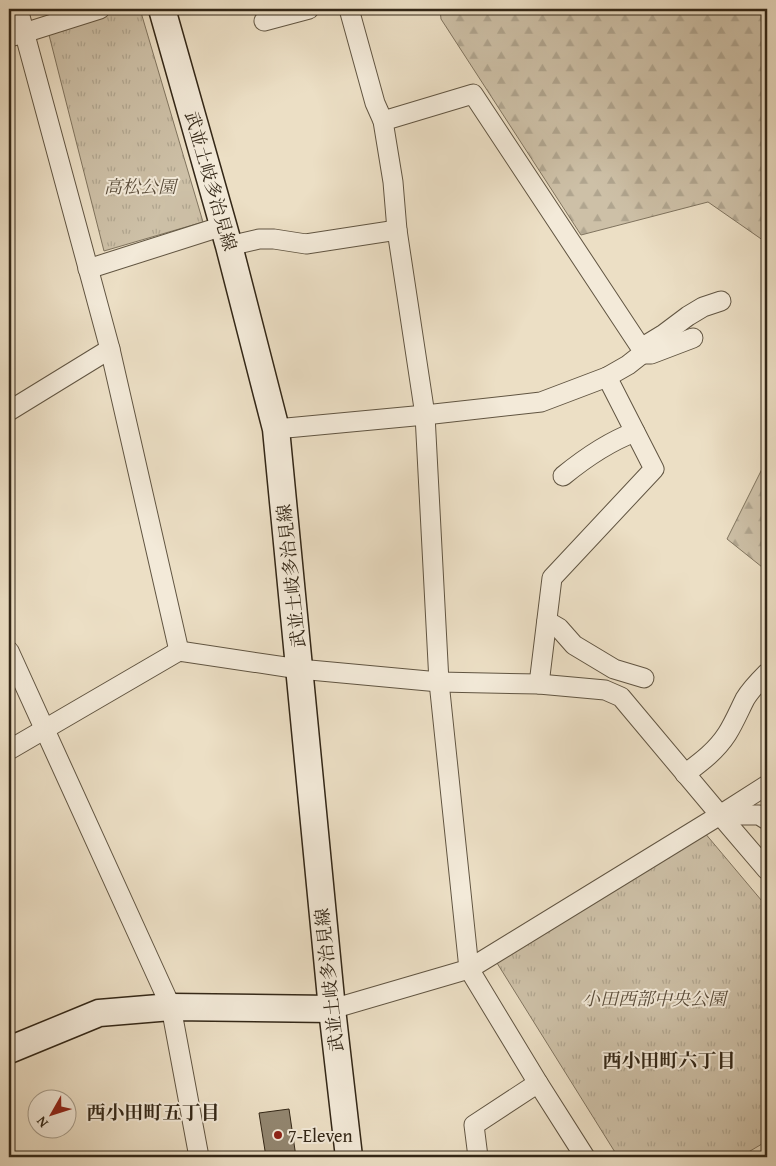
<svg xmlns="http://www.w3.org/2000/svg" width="776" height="1166" viewBox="0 0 776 1166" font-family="'Gentium Book Plus','Noto Serif JP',serif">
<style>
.forest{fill:url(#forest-firs);stroke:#80745f}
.park{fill:url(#park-tufts);stroke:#80745f}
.building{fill:#938771;stroke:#332717}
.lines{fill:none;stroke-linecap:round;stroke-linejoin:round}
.street-casing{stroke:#615542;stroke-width:21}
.secondary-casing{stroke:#332717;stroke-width:29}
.street{stroke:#f3ead9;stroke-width:19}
.secondary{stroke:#f3ead9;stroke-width:26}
.poi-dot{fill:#8f2418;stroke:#f3ead9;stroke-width:2}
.labels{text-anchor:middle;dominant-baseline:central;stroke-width:4;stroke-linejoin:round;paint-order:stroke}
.street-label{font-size:18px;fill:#332717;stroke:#f3ead9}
.park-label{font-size:18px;font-style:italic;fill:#5a4d3b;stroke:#f3ead9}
.poi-label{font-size:18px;fill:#332717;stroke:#f3ead9;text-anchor:start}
.neighbourhood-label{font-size:19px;font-weight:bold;fill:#332717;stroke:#f3ead9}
</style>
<defs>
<pattern id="forest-firs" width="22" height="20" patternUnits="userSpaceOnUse" patternTransform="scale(1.25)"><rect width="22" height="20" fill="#cdc0a7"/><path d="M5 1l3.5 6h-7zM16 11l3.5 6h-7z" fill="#b0a58f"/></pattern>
<pattern id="park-tufts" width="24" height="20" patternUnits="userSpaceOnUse" patternTransform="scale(1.25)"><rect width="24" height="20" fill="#cdc0a7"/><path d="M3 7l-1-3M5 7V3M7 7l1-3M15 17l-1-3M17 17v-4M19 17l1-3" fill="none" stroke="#b0a58f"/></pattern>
</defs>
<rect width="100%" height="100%" fill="#ecdfc5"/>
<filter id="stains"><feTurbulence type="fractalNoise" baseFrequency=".004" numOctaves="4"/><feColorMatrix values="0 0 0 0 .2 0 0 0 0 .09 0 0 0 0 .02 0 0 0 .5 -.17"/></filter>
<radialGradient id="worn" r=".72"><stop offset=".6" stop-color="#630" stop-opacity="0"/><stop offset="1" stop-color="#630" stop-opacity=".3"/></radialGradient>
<g class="forest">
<polygon points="440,9 767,9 767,243 708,202 581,235 441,19"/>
<polygon points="767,459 767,571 727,539"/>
</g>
<g class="park">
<polygon points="125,9 140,9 203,222 104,251 47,27"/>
<polygon points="704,832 767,907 767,1141 740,1157 618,1157 497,963"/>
</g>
<polygon class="building" points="289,1109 296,1157 266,1157 259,1113"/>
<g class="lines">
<g class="street-casing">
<g id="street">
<polyline points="18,9 110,349 179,651"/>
<polyline points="349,9 375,103 383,121 393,182 397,230 425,415 439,682 469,969 538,1083 585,1157"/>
<polyline points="264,21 309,9"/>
<polyline points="9,37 24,33 100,9"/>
<polyline points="229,246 259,239 274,239 306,244 397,230"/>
<polyline points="88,269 223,226"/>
<polyline points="641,348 664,334 688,316 703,307 721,301"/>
<polyline points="642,354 651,354 693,338"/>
<polyline points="9,411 110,349"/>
<polyline points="276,429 425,415 541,402 607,377 628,365 642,354 641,348 473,94 383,121"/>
<path d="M563 476C585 458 608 442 635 432"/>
<polyline points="547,621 559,628 574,645 614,669 644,678"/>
<polyline points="9,651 171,1007 199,1157"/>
<polyline points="539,684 552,578 654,469 607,377"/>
<polyline points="9,750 179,651 299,669 439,682 539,684 605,690 621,697 720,815 767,870"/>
<path d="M685 774C701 762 716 751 727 734 734 723 739 711 745 699 751 689 759 681 767 673"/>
<polyline points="721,815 759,815 767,820"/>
<polyline points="332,1009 469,969 720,815 767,785"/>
<polyline points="478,1157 474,1125 538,1083"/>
</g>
</g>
<g class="secondary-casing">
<g id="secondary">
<polyline points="162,9 229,246 276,429 332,1009 349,1157"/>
<polyline points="9,1050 99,1013 171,1007 332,1009"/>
</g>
</g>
<use href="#street" class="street"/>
<use href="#secondary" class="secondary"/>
</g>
<circle class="poi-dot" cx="278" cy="1135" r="5"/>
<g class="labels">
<g class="street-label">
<text transform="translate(211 181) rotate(74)">武並土岐多治見線</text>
<text transform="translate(291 576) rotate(-96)">武並土岐多治見線</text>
<text transform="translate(329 980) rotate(-96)">武並土岐多治見線</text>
</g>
<g class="park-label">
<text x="140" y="186">高松公園</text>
<text x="654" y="998">小田西部中央公園</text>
</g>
<g class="poi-label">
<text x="288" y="1135">7-Eleven</text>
</g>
<g class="neighbourhood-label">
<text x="669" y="1060">西小田町六丁目</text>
<text x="153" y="1112">西小田町五丁目</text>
</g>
</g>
<rect width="776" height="1166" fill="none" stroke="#ecdfc5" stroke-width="30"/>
<rect x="10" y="10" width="756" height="1146" fill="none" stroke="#332717" stroke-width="2.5"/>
<rect x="15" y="15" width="746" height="1136" fill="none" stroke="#332717"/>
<g transform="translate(52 1114) rotate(231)"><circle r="24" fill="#f3ead9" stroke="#a69c8b"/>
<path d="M0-4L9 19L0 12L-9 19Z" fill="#8f2418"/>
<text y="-8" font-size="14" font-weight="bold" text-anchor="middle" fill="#332717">N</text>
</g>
<rect width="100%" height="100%" filter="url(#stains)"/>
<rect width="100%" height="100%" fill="url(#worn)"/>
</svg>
